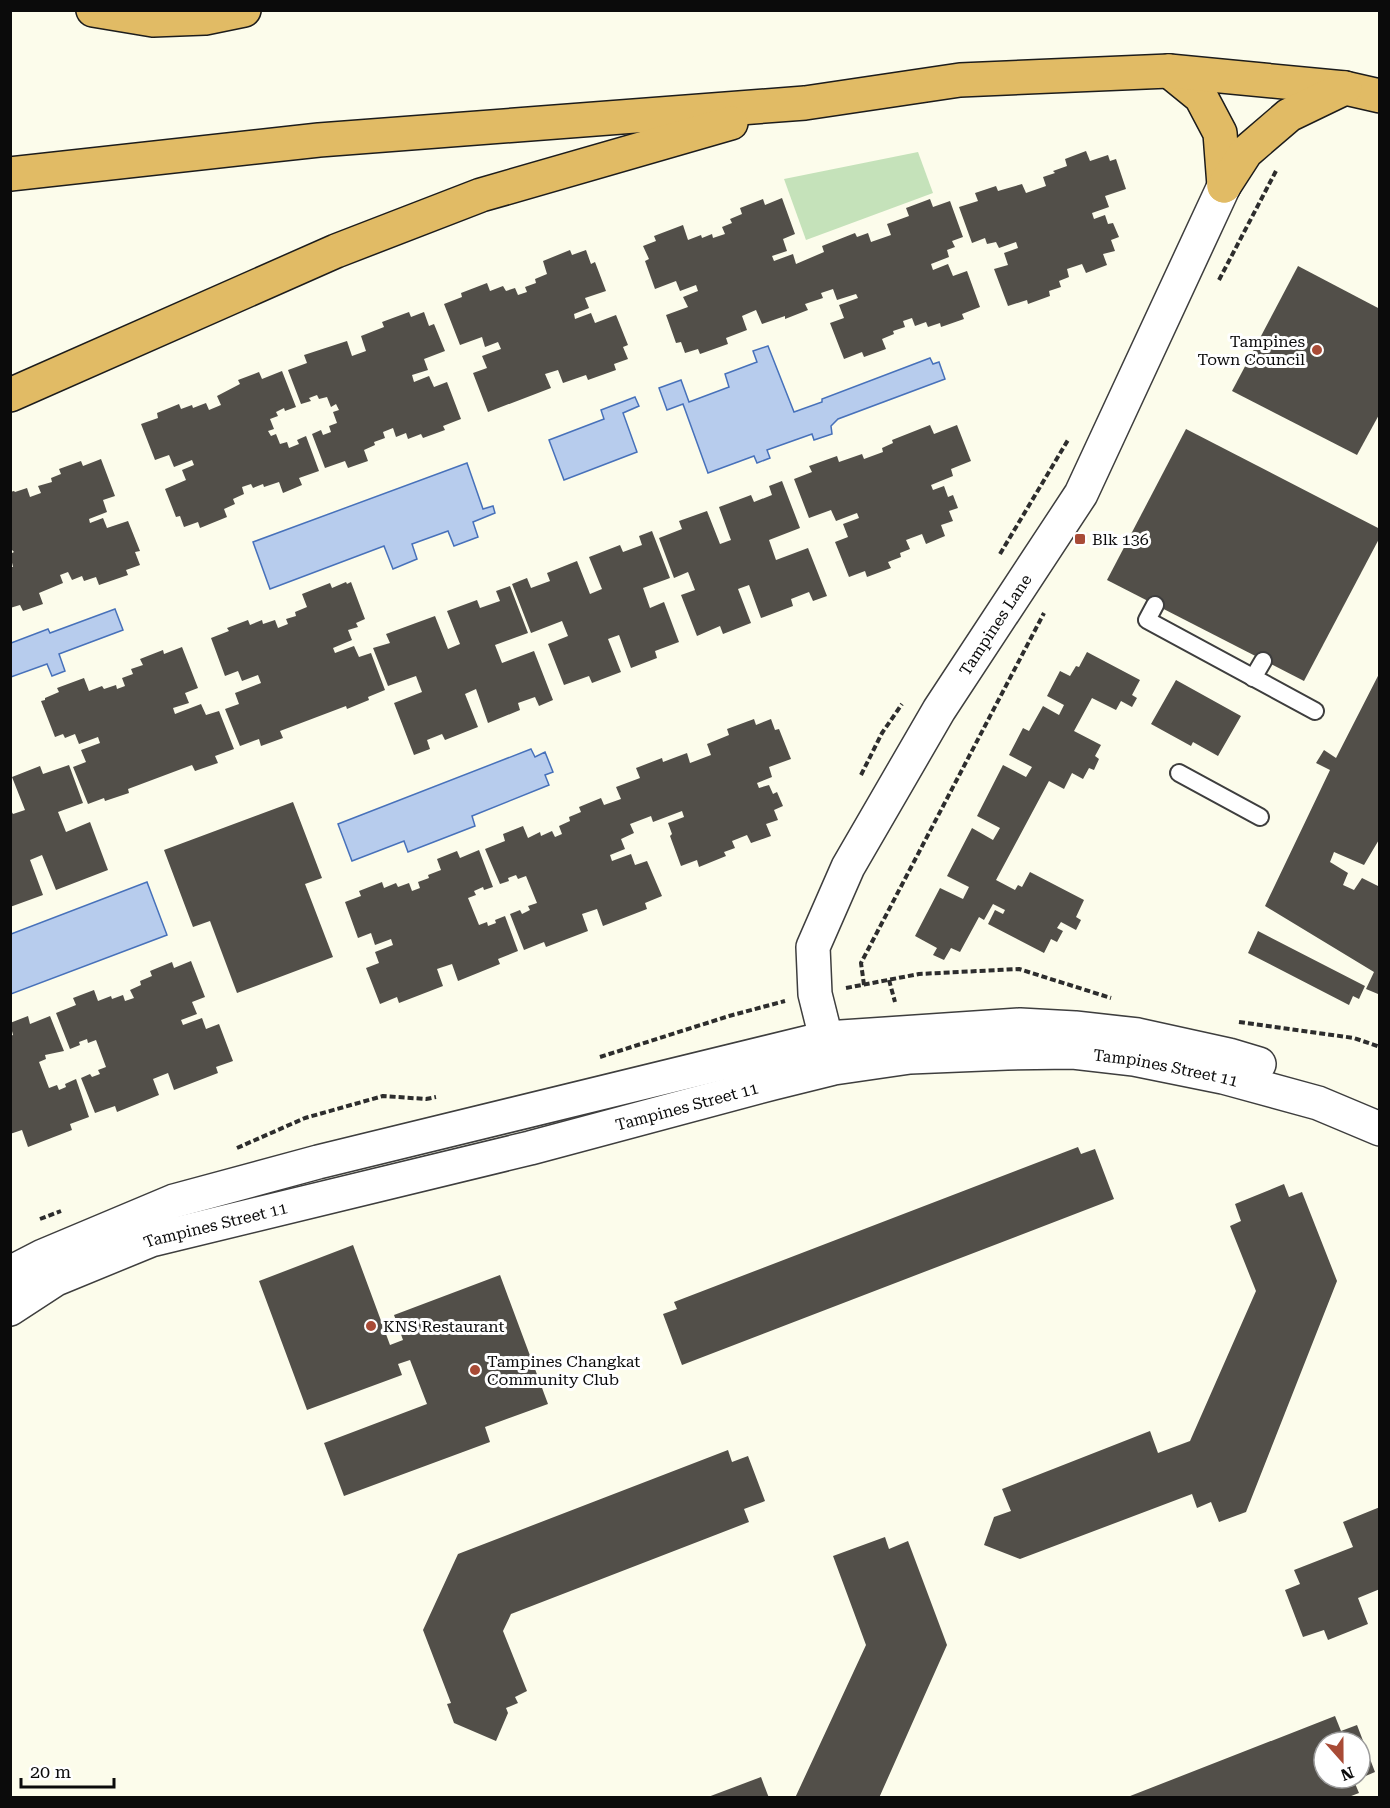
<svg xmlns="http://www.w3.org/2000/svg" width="1390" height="1808" viewBox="0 0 1390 1808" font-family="'Roboto Serif',serif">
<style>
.green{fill:#c5e2ba}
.water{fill:#b7cced;stroke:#4771ba;stroke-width:1.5}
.building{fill:#524f49;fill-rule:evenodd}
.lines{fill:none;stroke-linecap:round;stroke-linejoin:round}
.lane-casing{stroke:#3e3e3e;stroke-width:20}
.street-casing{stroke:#3e3e3e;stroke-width:36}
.highway-casing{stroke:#1c1c1c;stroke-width:36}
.path{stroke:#2d2d2d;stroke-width:4;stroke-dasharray:6 3;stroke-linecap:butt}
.lane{stroke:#fff;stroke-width:16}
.street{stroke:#fff;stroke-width:33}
.highway{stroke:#e1bb65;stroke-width:33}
.poi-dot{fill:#a84b36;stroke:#fff;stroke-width:2}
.labels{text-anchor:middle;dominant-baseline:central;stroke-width:6;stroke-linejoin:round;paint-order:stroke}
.poi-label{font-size:16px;fill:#0b0b0b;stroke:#fff;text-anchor:start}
.street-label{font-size:16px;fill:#0b0b0b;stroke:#fff}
</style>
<rect width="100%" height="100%" fill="#fcfceb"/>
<polygon class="green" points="918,152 933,193 806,240 784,179"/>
<g class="water">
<polygon points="768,346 794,412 822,402 822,399 930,358 933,364 939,362 945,379 838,419 831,426 832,434 814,440 812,434 767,450 770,458 757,463 754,456 708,473 683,404 667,410 659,388 681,380 689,402 729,387 725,374 757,362 753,351"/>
<polygon points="635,397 639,406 623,413 637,452 564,480 549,440 604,419 601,410"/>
<polygon points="467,463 483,509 493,506 495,513 473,522 478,537 454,546 448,531 412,544 417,559 393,569 384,546 270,589 253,542"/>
<polygon points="115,609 123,630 59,654 65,671 52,676 47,664 11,677 11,643 48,629 50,633"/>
<polygon points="531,749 535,757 545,752 553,772 545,775 549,785 472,816 475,826 408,852 404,841 352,861 338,824"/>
<polygon points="147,882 167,935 11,994 11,934"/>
</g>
<g class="building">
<polygon points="1086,151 1090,161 1108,155 1110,161 1116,159 1126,189 1105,196 1109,207 1092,213 1094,219 1105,215 1108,224 1113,223 1119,237 1111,240 1115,251 1103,254 1107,265 1086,273 1082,264 1067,269 1069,277 1059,281 1061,287 1049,291 1050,296 1028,304 1027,300 1008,306 994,269 1008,265 1004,253 1018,248 1016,242 999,248 996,242 987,244 985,238 972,243 959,207 978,201 975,193 996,186 998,191 1022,184 1026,193 1046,186 1043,177 1055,173 1053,171 1067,166 1065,159"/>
<polygon points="782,198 795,234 783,239 787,251 772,256 774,261 793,254 796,264 824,252 822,246 855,233 857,237 868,233 871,242 891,235 887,224 909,216 906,208 930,199 933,207 950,201 963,237 952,241 955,247 947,250 949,257 931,264 933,270 948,264 953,276 967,271 980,307 962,314 964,319 941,327 940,323 928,327 926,322 915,326 912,318 903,321 905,327 893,331 894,334 882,339 886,349 864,357 862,352 844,359 830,323 844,318 839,305 858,298 856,294 837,300 833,289 821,293 823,298 805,304 808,310 785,319 785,316 762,324 756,310 742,316 747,330 726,338 728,344 700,354 698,349 685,353 681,342 676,343 666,315 688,307 683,297 698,291 696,285 680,291 676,281 655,289 645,261 649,259 643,246 656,241 654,236 683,225 688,240 701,235 702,238 712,234 713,238 725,234 722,227 732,223 730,219 742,214 740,208 763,199 765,205"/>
<polygon points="570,250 572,255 586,250 591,264 595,262 606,291 585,298 589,308 574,314 575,319 591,313 595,323 616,315 628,345 623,347 628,359 614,364 616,370 588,380 586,375 563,383 558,370 545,374 551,388 488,412 473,373 487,368 482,356 501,349 498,342 485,347 482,337 460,345 444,304 462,297 461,293 487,283 490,291 503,286 506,291 515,288 518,295 527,292 525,287 536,283 535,279 547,274 543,261"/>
<polygon points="1298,266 1380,309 1380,413 1357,455 1232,391"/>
<polygon points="409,312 411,317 424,312 429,326 434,324 445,351 424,359 428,370 412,375 414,382 429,376 434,387 447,382 461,419 443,426 445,430 423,438 421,434 408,439 406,433 396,437 393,428 383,432 385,438 374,442 375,445 364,450 368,461 348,468 345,461 325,468 312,434 321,430 323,435 331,432 329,426 337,423 333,412 339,410 336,404 331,407 327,397 319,399 317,395 309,398 311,401 301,404 288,370 307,363 304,355 347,341 352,356 366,351 361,336 384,327 382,322"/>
<polygon points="282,371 296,407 285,411 284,408 276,412 278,416 270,419 274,429 268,431 271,436 276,434 280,444 287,442 289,448 299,444 297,440 306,436 319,471 299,478 302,485 283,493 279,482 264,487 263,484 253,488 251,484 242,487 244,494 233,499 235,504 224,509 227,517 200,528 198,522 184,527 180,516 176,517 165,489 186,480 182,470 194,465 192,460 174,467 169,455 155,460 141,424 158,418 157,413 179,404 181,409 192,405 193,408 206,403 209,410 221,405 217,396 240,384 238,380 259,372 262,379"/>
<polygon points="930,425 934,434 957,425 971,461 951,469 953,476 931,485 933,490 944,486 948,497 953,495 958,508 949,511 953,521 941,525 945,536 926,544 922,534 906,540 910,549 900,553 901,557 888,562 891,568 867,577 865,571 849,577 835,542 848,537 843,524 859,518 857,513 836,521 831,510 809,518 794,479 812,472 809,466 837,456 839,462 862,454 864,459 883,452 882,448 893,443 892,440"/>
<polygon points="1186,429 1380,529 1380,537 1304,681 1107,580"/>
<polygon points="101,459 115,496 103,500 107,512 89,519 90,523 103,518 107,528 128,521 140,551 135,552 140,565 126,570 128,575 99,585 96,577 84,581 82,576 72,580 68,572 60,575 63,583 39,593 43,604 23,611 20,605 10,608 10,567 13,567 10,554 14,552 10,548 10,492 14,491 15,492 27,488 30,497 41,493 38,486 52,482 51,478 61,474 59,469 81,461 83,466"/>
<polygon points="782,481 800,528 769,540 776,560 808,548 827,596 813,601 809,592 791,599 793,606 761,618 749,585 738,589 751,623 723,634 720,626 697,636 681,595 695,590 688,572 674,578 659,538 682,529 679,521 707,511 720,544 731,540 719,507 751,495 754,502 772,495 769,486"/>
<polygon points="652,531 670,578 643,588 650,608 664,602 679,642 655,651 657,658 631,668 619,635 608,639 621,672 592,683 589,676 564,685 548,644 568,636 562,621 531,633 512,584 527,578 531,588 550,581 547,573 577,561 590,594 602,589 589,557 620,545 623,552 642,545 639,536"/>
<polygon points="346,582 347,584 351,582 365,619 356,623 358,627 348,630 352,640 333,648 335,653 354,646 359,657 371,653 385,690 368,697 369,700 347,709 346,706 280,731 283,738 261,746 259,739 240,746 225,709 239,704 235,693 261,683 258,675 242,681 238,671 225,676 211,638 229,631 227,628 248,620 250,625 262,620 263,624 275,620 278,628 288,624 286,619 296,616 295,612 307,607 302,594 330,583 332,588"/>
<polygon points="510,586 528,633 495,645 502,663 534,651 553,700 539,706 535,697 518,703 520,710 488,723 476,689 465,694 478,727 445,740 442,734 427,740 430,749 414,755 394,703 422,692 416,676 388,686 373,648 390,643 386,634 435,616 448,649 460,644 447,611 477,600 480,608 500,601 496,591"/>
<polygon points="182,647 198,688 185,693 189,703 173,708 175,714 201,704 206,715 219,711 234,749 215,756 218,763 195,771 192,765 128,789 129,793 105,801 104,798 88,804 73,767 86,762 81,750 100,743 98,737 79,744 75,734 65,738 63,734 55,737 41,701 45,700 45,698 59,692 57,688 84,678 89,691 102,686 104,689 116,685 117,689 125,686 122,678 133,674 131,669 143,665 140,659 163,650 164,654"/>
<polygon points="1087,652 1140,680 1132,695 1137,698 1132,707 1121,701 1116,710 1092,698 1074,731 1101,745 1095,756 1099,759 1094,770 1089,768 1083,779 1072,773 1064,789 1049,781 996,880 1015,890 1018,885 1022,887 1030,872 1084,900 1076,917 1081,920 1076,930 1061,922 1057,928 1063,931 1057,942 1051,939 1044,953 988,924 995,910 1003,914 1005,910 993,904 984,920 979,917 960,952 951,948 944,960 933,955 937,948 915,936 940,888 963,899 969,887 947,876 972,828 993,840 1000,828 977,816 1003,765 1026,777 1032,767 1009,755 1023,728 1029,731 1043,706 1059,715 1064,705 1047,696 1060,671 1070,676 1076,666 1079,667"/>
<polygon points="1380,672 1380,838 1364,865 1334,852 1330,862 1348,873 1343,885 1354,890 1362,878 1380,887 1380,991 1378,994 1366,989 1374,972 1265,906 1330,770 1316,763 1324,750 1336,758"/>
<polygon points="1176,680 1241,716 1218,756 1193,742 1191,746 1151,724"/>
<polygon points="754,719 756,725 771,719 775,730 779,729 791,759 769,767 772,777 757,783 759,788 769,785 773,794 777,792 783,806 774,810 778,820 766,824 771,836 751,843 747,835 732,841 735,848 724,852 726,856 699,867 697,860 681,866 670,836 672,834 668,823 684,817 682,811 653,822 651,816 630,824 634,833 621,839 625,849 610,855 612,861 631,854 635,865 647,861 662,896 645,903 647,909 603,926 597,909 582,914 588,931 546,947 544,942 524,950 510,914 520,910 522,914 530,910 528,906 537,903 526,876 518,879 516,875 508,878 509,881 500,884 485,849 505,841 503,834 523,826 528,838 540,832 541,836 552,831 555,837 562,834 559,826 570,821 569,817 581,812 579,807 601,798 604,805 621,799 616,787 640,778 636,768 662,758 663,762 687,753 690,763 711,755 707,744 729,735 727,729"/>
<polygon points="69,765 83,803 58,812 66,832 90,822 108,870 56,890 42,855 30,860 43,895 10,907 10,809 13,814 25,810 12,777 40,766 43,774"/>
<polygon points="293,802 322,878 305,884 333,957 237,993 210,921 193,927 164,850"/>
<polygon points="479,850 493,887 484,890 483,887 474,891 476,895 468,898 479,925 487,922 488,926 496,923 495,920 505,916 518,951 498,959 500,964 458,981 452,964 437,969 443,986 399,1003 397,997 380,1004 366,968 379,963 375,952 393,945 391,939 375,945 371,933 358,938 345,902 361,896 359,891 382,882 384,888 396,883 398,887 409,883 412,891 420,888 418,882 429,878 428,875 441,870 437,859 457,851 460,858"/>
<polygon points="1258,931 1365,986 1359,999 1353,996 1349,1005 1248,953"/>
<polygon points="191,961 205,997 192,1002 197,1014 181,1020 183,1025 202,1018 206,1029 219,1024 233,1061 216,1067 218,1073 174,1090 168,1073 153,1079 159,1095 117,1112 115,1106 95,1113 81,1078 90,1074 92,1077 100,1074 98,1070 106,1067 96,1040 88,1043 87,1039 79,1042 80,1045 70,1049 56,1013 76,1005 73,998 94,990 98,1001 111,996 112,999 123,995 125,1001 134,998 130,990 141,985 140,981 152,976 150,971 172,962 174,968"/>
<polygon points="28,1016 30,1024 50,1016 64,1051 45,1055 46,1059 39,1062 49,1088 57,1085 59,1090 66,1087 65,1084 76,1079 89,1117 70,1124 72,1130 28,1147 22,1130 10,1134 10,1036 13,1035 10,1023"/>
<polygon points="1078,1147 1081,1154 1095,1149 1114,1199 682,1365 663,1314 677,1309 674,1302"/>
<polygon points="1284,1184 1289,1197 1302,1192 1337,1281 1246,1512 1219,1522 1211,1502 1197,1508 1192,1494 1020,1559 984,1545 994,1517 1011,1511 1002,1489 1150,1431 1158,1453 1190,1441 1256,1291 1230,1226 1241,1221 1235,1204"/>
<polygon points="353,1245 390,1345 403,1340 394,1315 500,1275 548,1404 485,1427 490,1442 344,1496 324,1443 427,1404 410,1360 398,1364 402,1375 307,1410 259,1281"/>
<polygon points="728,1450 732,1462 748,1456 765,1501 744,1509 749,1522 511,1614 503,1631 527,1691 515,1697 518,1703 506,1708 508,1713 496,1741 454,1723 447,1704 451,1703 423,1630 458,1554"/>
<polygon points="1380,1507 1380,1589 1358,1598 1368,1624 1328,1640 1324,1630 1303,1637 1285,1590 1300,1584 1294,1570 1353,1547 1343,1522"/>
<polygon points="885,1537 889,1549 908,1541 947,1645 879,1798 795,1798 866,1645 833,1556"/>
<path d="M1335 1716 1341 1731 1357 1725 1375 1772 1354 1781 1359 1793 1346 1798H1125ZM1324 1742H1360V1778H1324Z"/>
<polygon points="761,1777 769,1798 708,1798 708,1797"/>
</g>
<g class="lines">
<g class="lane-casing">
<g id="lane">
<polyline points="1155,605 1147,620 1315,711"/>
<polyline points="1253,678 1263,661"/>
<polyline points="1179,773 1260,817"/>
</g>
</g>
<g class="street-casing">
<g id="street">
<path id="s1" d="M831 1058 815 994 813 947 848 867 939 710 1081 494 1224 186"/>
<polyline points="10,1273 43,1256 174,1201 318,1162 826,1038 1020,1025 1075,1028 1138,1035 1229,1055 1259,1064"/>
<path id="s2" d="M10 1309 56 1279 151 1240 530 1148 773 1083 834 1068 910 1057 1007 1053 1073 1052 1134 1059 1223 1077 1318 1103 1380 1129"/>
</g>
</g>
<g class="highway-casing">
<g id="highway">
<polyline points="93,10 153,20 205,18 244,10"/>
<polyline points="1169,71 1201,97 1220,133 1224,186"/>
<polyline points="10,174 319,140 805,103 960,80 1169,71 1345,88 1380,96"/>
<polyline points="1224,186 1246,152 1289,115 1345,88"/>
<polyline points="10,395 336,251 481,195 731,123"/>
</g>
</g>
<g class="path">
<polyline points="1219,280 1277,169"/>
<polyline points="1000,554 1068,440"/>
<polyline points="861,775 882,733 902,704"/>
<polyline points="889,980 895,1002"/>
<polyline points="864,985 861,963 1044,613"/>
<polyline points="846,988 919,974 1019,969 1111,998"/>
<polyline points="1239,1022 1354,1038 1380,1047"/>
<polyline points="600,1057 729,1016 785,1001"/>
<polyline points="237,1148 305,1118 383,1096 426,1099 436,1097"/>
<polyline points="40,1219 61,1211"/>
</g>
<use href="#lane" class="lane"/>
<use href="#street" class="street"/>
<use href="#highway" class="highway"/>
</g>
<g class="poi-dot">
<circle cx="1317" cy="350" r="6"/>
<rect x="1074" y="533" width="12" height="12" rx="3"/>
<circle cx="371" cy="1326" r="6"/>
<circle cx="475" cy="1370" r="6"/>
</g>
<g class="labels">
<g class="poi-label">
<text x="1305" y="341" text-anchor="end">Tampines<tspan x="1305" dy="18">Town Council</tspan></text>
<text x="1092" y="539">Blk 136</text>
<text x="383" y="1326">KNS Restaurant</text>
<text x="487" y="1361">Tampines Changkat<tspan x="487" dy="18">Community Club</tspan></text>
</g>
<g class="street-label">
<text stroke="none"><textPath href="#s1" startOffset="484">Tampines Lane</textPath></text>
<text stroke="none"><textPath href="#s2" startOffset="1196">Tampines Street 11</textPath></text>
<text stroke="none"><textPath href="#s2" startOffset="710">Tampines Street 11</textPath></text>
<text stroke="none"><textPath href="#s2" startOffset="224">Tampines Street 11</textPath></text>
</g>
</g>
<rect width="1390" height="1808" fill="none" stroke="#0b0b0b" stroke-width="24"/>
<g transform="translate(1342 1760) rotate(159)"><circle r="28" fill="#ffffff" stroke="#9d9d9d" stroke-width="1.5"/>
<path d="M0-4.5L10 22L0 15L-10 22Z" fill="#a84b36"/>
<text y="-9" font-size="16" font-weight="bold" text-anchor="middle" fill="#0b0b0b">N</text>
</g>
<path d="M21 1778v9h93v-9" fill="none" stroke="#0b0b0b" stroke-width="3"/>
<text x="30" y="1778" font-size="18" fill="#0b0b0b" stroke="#ffffff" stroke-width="4.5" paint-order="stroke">20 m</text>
</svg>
